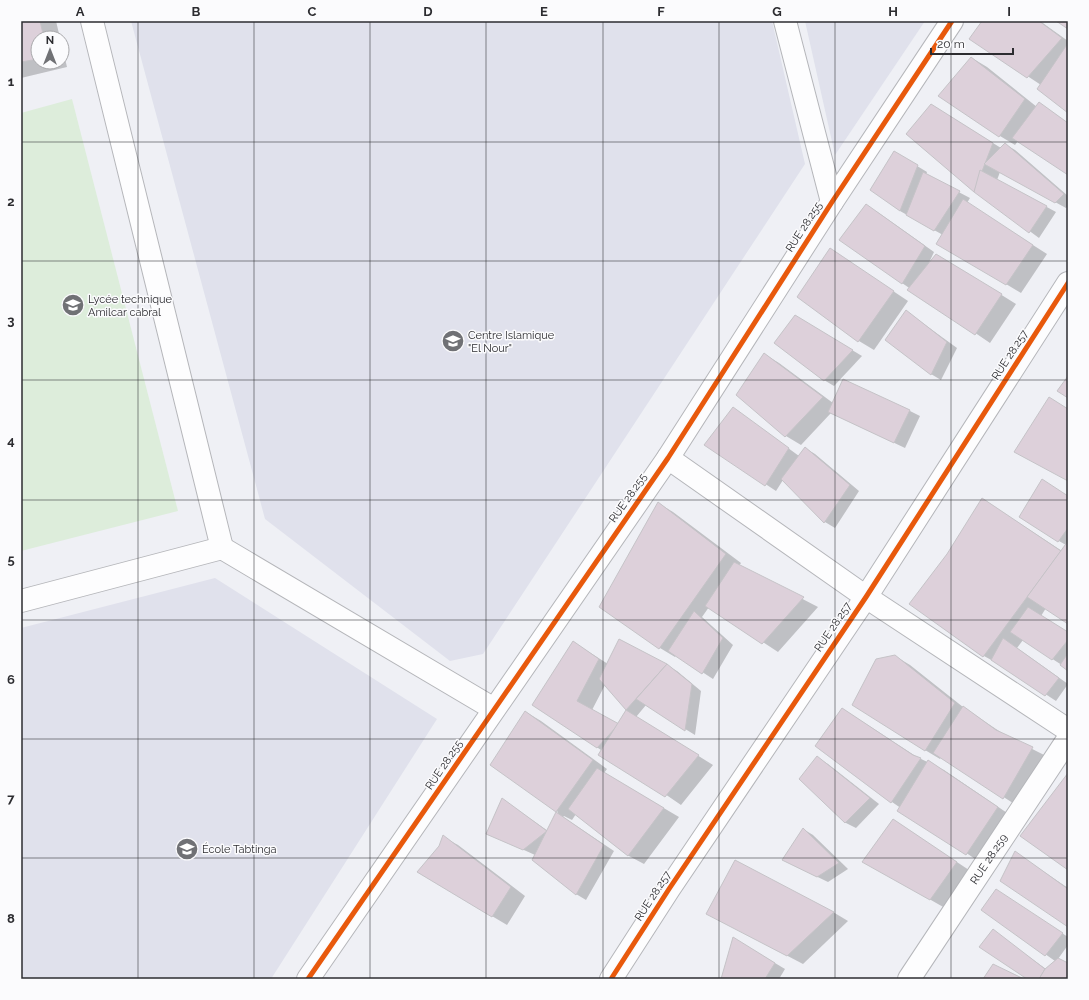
<svg xmlns="http://www.w3.org/2000/svg" width="1089" height="1000" viewBox="0 0 1089 1000" font-family="Raleway,sans-serif">
<style>
.built{fill:#e0e1ec}
.green{fill:#ddeddb}
.shadow{fill:#0003;fill-rule:evenodd}
.building{fill:#ddd0da;stroke:#c5c3c7}
.lines{fill:none;stroke-linecap:round;stroke-linejoin:round}
.street-casing{stroke:#b5b6ba;stroke-width:24}
.secondary-casing{stroke:#b5b6ba;stroke-width:24}
.street{stroke:#fdfdfe;stroke-width:22}
.secondary{stroke:#fdfdfe;stroke-width:22}
.cycleway-casing{stroke:#fbfbfd;stroke-width:8}
.cycleway{stroke:#e8590c;stroke-width:5}
.grid{fill:none;stroke:#2c2c30;stroke-width:1;stroke-opacity:0.55}
.labels{text-anchor:middle;dominant-baseline:central;stroke-width:3;stroke-linejoin:round;paint-order:stroke}
.street-label{font-size:11px;fill:#2c2c30;stroke:#fbfbfd}
.poi-label{font-size:11px;fill:#2c2c30;stroke:#fbfbfd;text-anchor:start}
.neatline{fill:none;stroke:#2c2c30;stroke-width:1.5}
.grid-label{font-size:13px;text-anchor:middle;font-weight:bold;fill:#2c2c30}
</style>
<rect width="100%" height="100%" fill="#eff0f5"/>
<g class="built">
<polygon points="131,21 772,21 805,164 483,654 450,661 265,519"/>
<polygon points="805,21 925,21 835,155"/>
<polygon points="215,578 437,719 271,979 21,979 21,628"/>
</g>
<polygon class="green" points="72,99 178,511 21,551 21,113"/>
<g class="shadow">
<polygon points="21,21 56,21 60,38 38,38 38,62 62,62 62,46 67,67 21,78"/>
<polygon points="983,21 1040,21 1068,41 1068,111 1041,85 971,39"/>
<polygon points="972,58 987,67 1037,107 1049,110 1068,123 1068,174 1018,141 1015,145 1000,136 940,96"/>
<polygon points="946,114 1001,148 1005,144 1015,150 1068,196 1068,206 1066,208 1000,172 997,180 1056,212 1039,238 975,191"/>
<polygon points="894,152 927,172 926,175 970,198 967,203 1047,254 1021,293 938,243 943,235 900,211 872,189"/>
<polygon points="876,211 934,252 927,267 952,264 1016,304 990,343 902,283"/>
<polygon points="830,249 908,301 874,350 859,341"/>
<polygon points="906,311 957,348 941,380 931,374"/>
<polygon points="805,322 862,356 834,386 824,380"/>
<polygon points="764,354 779,363 833,403 910,411 920,416 905,448 831,413 801,445 786,436 737,395"/>
<polygon points="733,408 799,456 805,448 815,454 859,491 835,528 825,522 783,480 776,491 706,445"/>
<polygon points="1068,496 1068,623 1046,608 1041,616 1068,633 1068,669 1023,640 1017,648 1068,684 1056,701 1004,667 984,656 948,554 982,499 1062,551 1066,545 1059,541"/>
<polygon points="658,503 673,512 741,563 739,566 818,607 778,652 709,607 702,617 733,645 713,679 676,655 675,657 660,648"/>
<path d="M620 641 677 671 701 691 695 735 646 705 636 717 713 765 681 805 534 704 573 642 608 664ZM605 685 627 710 618 725 592 710Z"/>
<polygon points="895,656 910,665 963,707 1005,735 1048,757 1019,807 941,757 940,759 925,750"/>
<polygon points="843,709 917,757 944,770 1013,817 981,863 892,802 816,746"/>
<polygon points="526,712 541,721 607,769 604,773 679,817 644,864 629,856 576,814 572,820 564,816 563,817 614,851 586,900 576,894 533,860 535,855 487,833 502,799 548,831 558,812 491,765"/>
<polygon points="818,758 828,764 879,804 856,828 846,823 800,779"/>
<polygon points="893,820 972,872 945,908 864,862"/>
<polygon points="803,829 813,835 848,869 828,882 793,865"/>
<polygon points="443,837 458,845 525,896 507,925 418,872 440,847"/>
<polygon points="1015,852 1068,888 1068,926"/>
<polygon points="1006,897 1068,937 1068,945 1058,959 1068,964 1068,979 1029,979 993,931 1046,969 1055,961 983,910"/>
<polygon points="833,912 848,921 803,964 708,914"/>
<polygon points="743,944 785,969 779,979 722,979"/>
</g>
<g class="building">
<polygon points="21,21 40,21 44,38 38,38 38,59 21,62"/>
<polygon points="982,21 1039,21 1062,38 1027,78 969,39"/>
<polygon points="1056,21 1068,21 1068,29"/>
<polygon points="1068,43 1068,113 1037,89"/>
<polygon points="971,57 1025,99 999,137 938,96"/>
<polygon points="1039,102 1068,123 1068,175 1012,138"/>
<polygon points="931,104 993,143 974,192 906,134"/>
<polygon points="1005,143 1064,194 1055,203 984,164"/>
<polygon points="894,151 918,165 900,211 870,190"/>
<polygon points="980,170 1047,206 1029,233 974,192"/>
<polygon points="923,172 960,191 934,231 906,215"/>
<polygon points="963,199 1033,245 1006,285 936,244"/>
<polygon points="866,204 925,246 902,284 839,240"/>
<polygon points="830,248 894,291 858,342 797,297"/>
<polygon points="936,254 1002,294 975,335 907,290"/>
<polygon points="906,310 947,342 931,375 885,340"/>
<polygon points="795,315 853,350 824,381 774,343"/>
<polygon points="764,353 823,397 785,437 736,395"/>
<polygon points="1068,376 1068,398 1057,391"/>
<polygon points="843,379 910,410 894,443 828,412"/>
<polygon points="1049,397 1068,409 1068,481 1014,452"/>
<polygon points="733,407 789,448 765,486 704,445"/>
<polygon points="805,447 850,485 824,523 781,479"/>
<polygon points="1042,479 1068,496 1068,528 1058,542 1019,517"/>
<polygon points="982,498 1061,551 983,657 909,604 947,554"/>
<polygon points="658,502 726,554 659,649 599,607"/>
<polygon points="1068,541 1068,624 1027,597"/>
<polygon points="734,562 804,597 762,644 705,606"/>
<polygon points="1028,607 1068,632 1068,640 1052,660 1010,632"/>
<polygon points="694,611 723,638 702,674 668,651"/>
<polygon points="1003,638 1059,678 1045,696 991,660"/>
<polygon points="619,639 667,664 626,710 599,679"/>
<polygon points="573,641 599,659 577,701 619,724 597,748 532,705"/>
<polygon points="1068,653 1068,671 1060,665"/>
<polygon points="895,655 955,703 925,751 852,705 876,659"/>
<polygon points="667,664 692,684 685,731 636,699"/>
<polygon points="963,706 996,730 1033,747 1003,799 933,753"/>
<polygon points="842,708 913,755 921,758 891,803 815,746"/>
<polygon points="626,710 699,755 665,797 598,755"/>
<polygon points="525,711 593,760 556,812 490,765"/>
<polygon points="817,756 870,798 845,823 799,779"/>
<polygon points="928,760 998,807 966,855 897,811"/>
<polygon points="597,768 664,808 628,856 568,809"/>
<polygon points="1068,773 1068,870 1020,836"/>
<polygon points="502,798 547,831 523,850 486,834"/>
<polygon points="556,812 604,845 576,895 532,860"/>
<polygon points="893,819 957,862 930,900 862,862"/>
<polygon points="803,828 839,863 817,877 782,860"/>
<polygon points="443,835 511,887 492,917 417,872 439,846"/>
<polygon points="1015,851 1068,889 1068,927 1000,881"/>
<polygon points="735,860 834,912 787,956 706,914"/>
<polygon points="996,889 1063,933 1045,956 981,910"/>
<polygon points="993,929 1045,969 1039,979 1027,979 979,947"/>
<polygon points="733,937 775,963 765,979 721,979"/>
<polygon points="1058,958 1068,963 1068,979 1039,979 1045,969"/>
<polygon points="993,964 1024,979 983,979"/>
</g>
<g class="lines">
<g class="street-casing">
<g id="street">
<polyline points="92,21 222,548"/>
<polyline points="785,21 832,202"/>
<polyline points="668,458 866,597 1068,730"/>
<polyline points="21,601 222,548 494,709"/>
<polyline points="308,979 668,458 832,202 952,21"/>
<path id="s1" d="M909 979 1068 739"/>
</g>
</g>
<g class="secondary-casing">
<polyline id="secondary" points="611,979 669,889 866,597 1068,283"/>
</g>
<use href="#street" class="street"/>
<use href="#secondary" class="secondary"/>
<g class="cycleway-casing">
<g id="cycleway">
<polyline points="308,979 668,458 832,202 952,21"/>
<polyline points="611,979 669,889 866,597 1068,283"/>
</g>
</g>
<use href="#cycleway" class="cycleway"/>
</g>
<path class="grid" d="M138 21V979M254 21V979M370 21V979M486 21V979M603 21V979M719 21V979M835 21V979M951 21V979M21 142H1068M21 261H1068M21 380H1068M21 500H1068M21 620H1068M21 739H1068M21 858H1068"/>
<defs>
<g id="school-disc" transform="scale(1.15)"><circle r="9.5" fill="#707175" stroke="#fbfbfd"/><path d="M0-5L7-2L0 1L-7-2ZM-4 1L0 2.5L4 1V4Q0 6-4 4Z" fill="#fff"/></g>
</defs>
<g fill-rule="evenodd">
<use href="#school-disc" x="73" y="305"/>
<use href="#school-disc" x="453" y="341"/>
<use href="#school-disc" x="187" y="849"/>
</g>
<g class="labels">
<g class="street-label">
<text transform="translate(804 227) rotate(-57)">RUE 28.255</text>
<text transform="translate(1010 355) rotate(-57)">RUE 28.257</text>
<text transform="translate(628 498) rotate(-55)">RUE 28.255</text>
<text transform="translate(833 627) rotate(-56)">RUE 28.257</text>
<text transform="translate(444 765) rotate(-56)">RUE 28.255</text>
<text stroke="none"><textPath href="#s1" startOffset="144">RUE 28.259</textPath></text>
<text transform="translate(653 896) rotate(-57)">RUE 28.257</text>
</g>
<g class="poi-label">
<text x="88" y="299">Lycée technique<tspan x="88" dy="13">Amilcar cabral</tspan></text>
<text x="468" y="335">Centre Islamique<tspan x="468" dy="13">"El Nour"</tspan></text>
<text x="202" y="849">École Tabtinga</text>
</g>
</g>
<rect width="1089" height="1000" fill="none" stroke="#fbfbfd" stroke-width="44"/>
<g transform="translate(50 50)"><circle r="19" fill="#fbfbfd" stroke="#a8a8ab"/>
<path d="M0-3L7 15L0 10L-7 15Z" fill="#707175"/>
<text y="-6" font-size="11" font-weight="bold" text-anchor="middle" fill="#2c2c30">N</text>
</g>
<path d="M931 48v6h82v-6" fill="none" stroke="#2c2c30" stroke-width="2"/>
<text x="937" y="48" font-size="12" fill="#2c2c30" stroke="#fbfbfd" stroke-width="3" paint-order="stroke">20 m</text>
<rect x="22" y="22" width="1045" height="956" class="neatline"/>
<g class="grid-label">
<text x="80" y="16">A</text>
<text x="196" y="16">B</text>
<text x="312" y="16">C</text>
<text x="428" y="16">D</text>
<text x="544" y="16">E</text>
<text x="661" y="16">F</text>
<text x="777" y="16">G</text>
<text x="893" y="16">H</text>
<text x="1009" y="16">I</text>
<text x="11" y="86">1</text>
<text x="11" y="206">2</text>
<text x="11" y="325">3</text>
<text x="11" y="445">4</text>
<text x="11" y="564">5</text>
<text x="11" y="684">6</text>
<text x="11" y="803">7</text>
<text x="11" y="923">8</text>
</g>
</svg>
